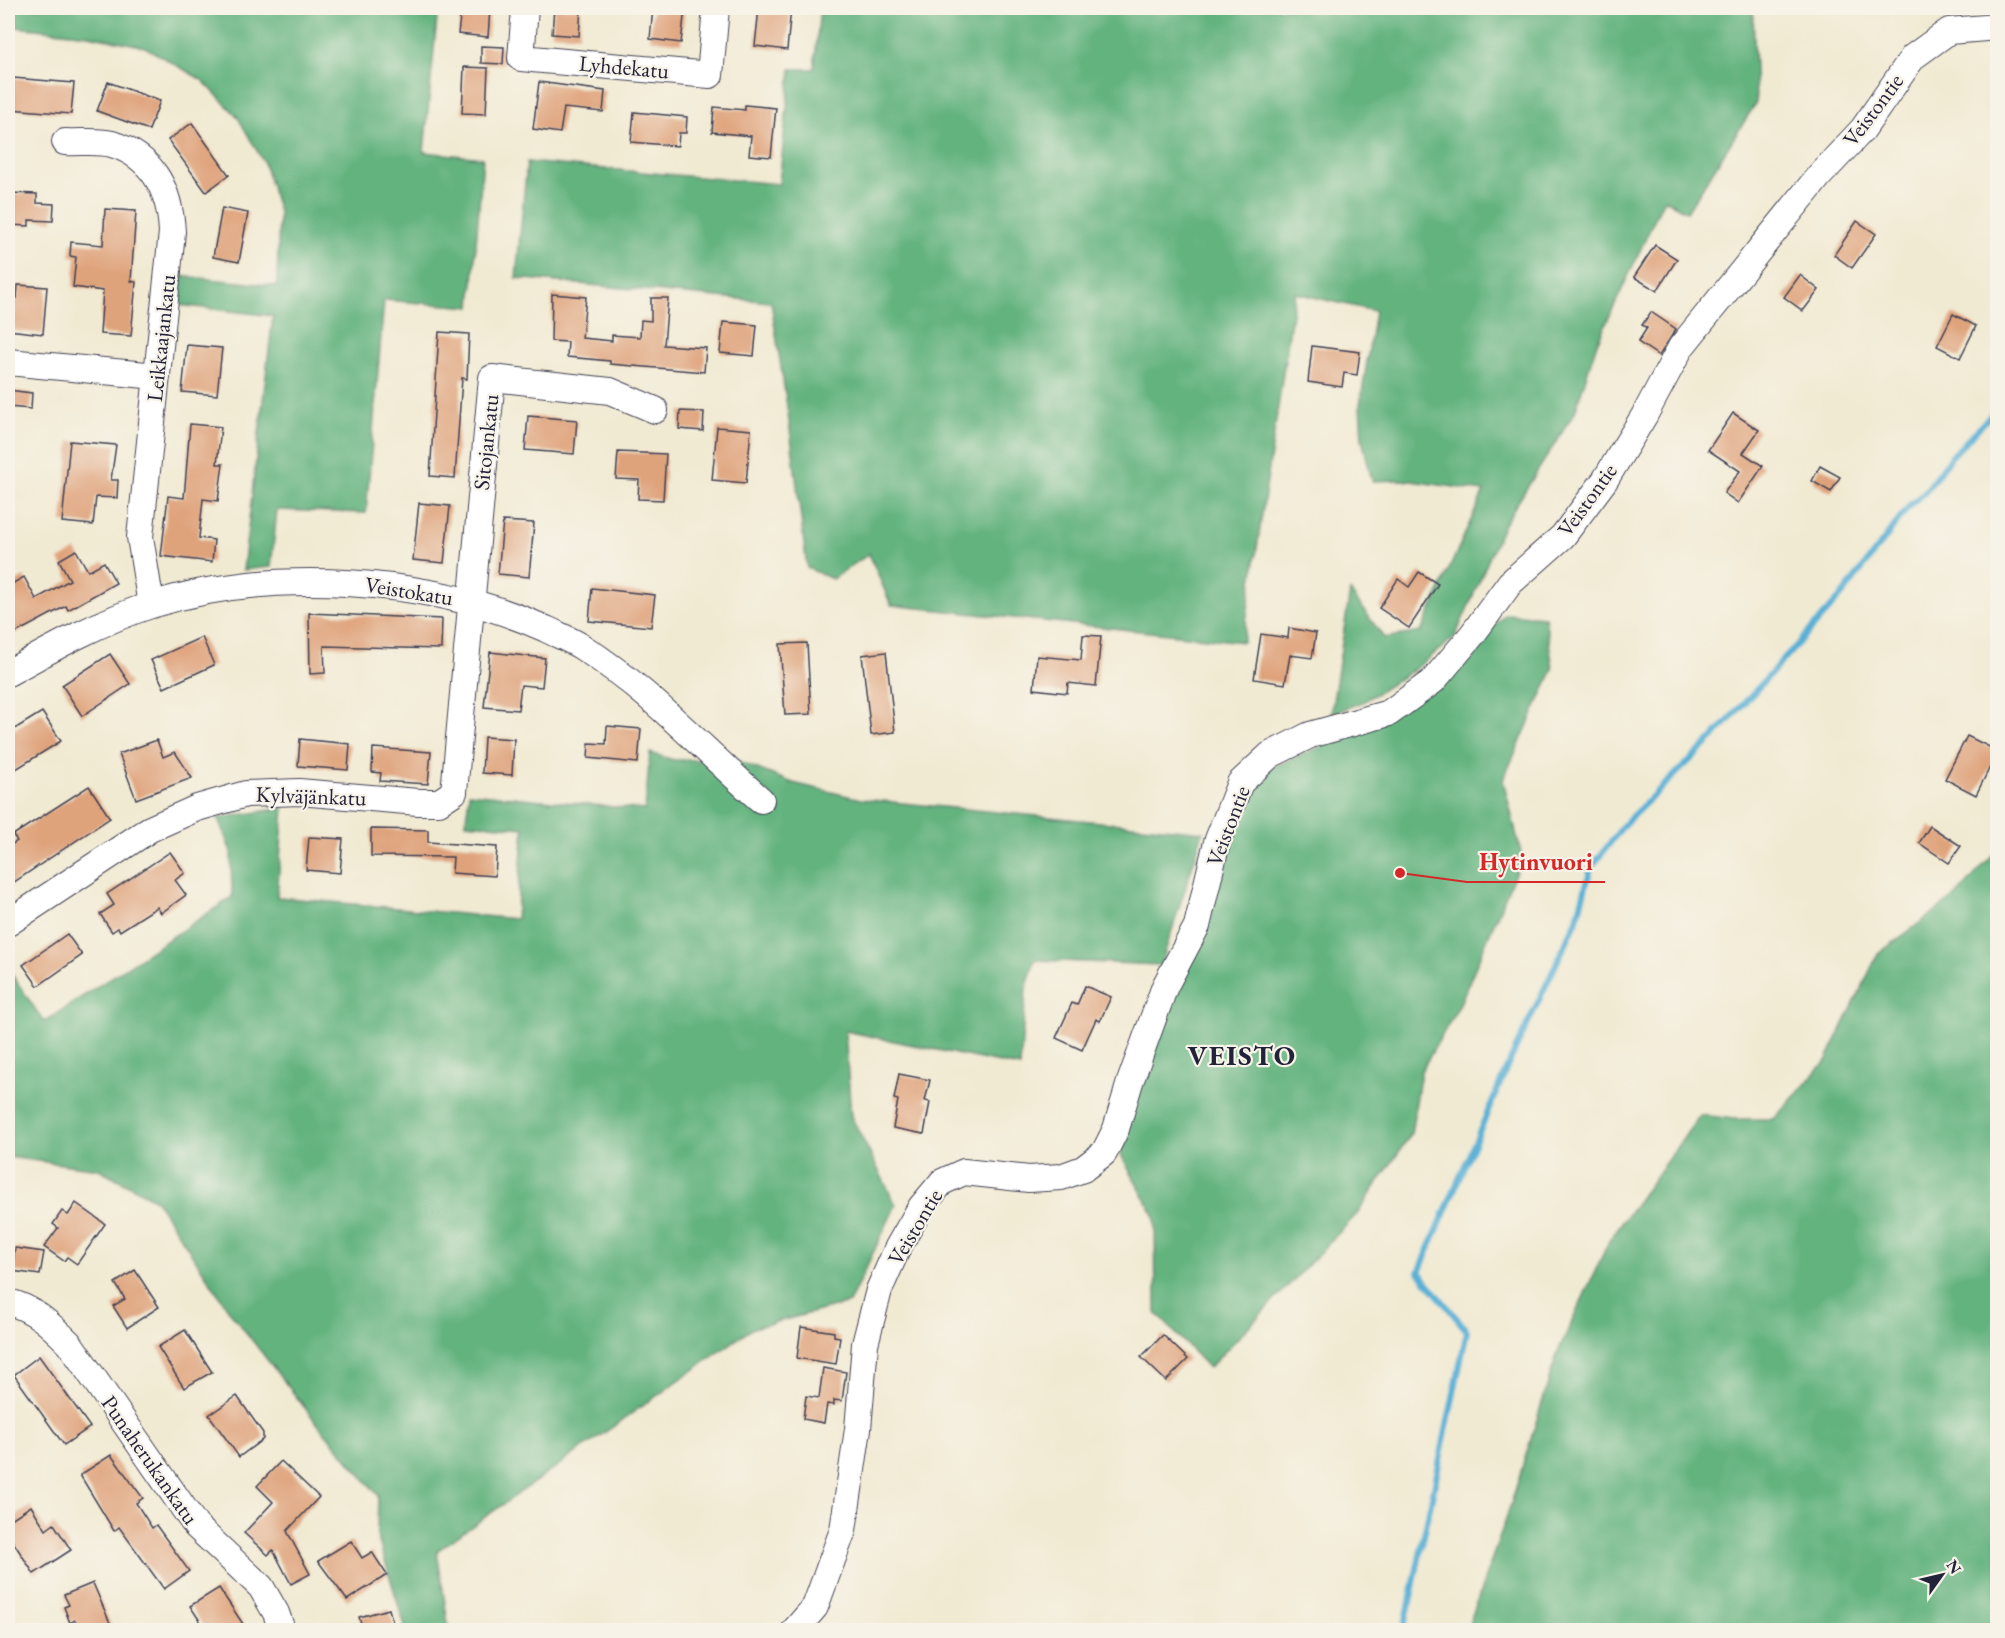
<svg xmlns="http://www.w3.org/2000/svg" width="2005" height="1638" viewBox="0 0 2005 1638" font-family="'EB Garamond',serif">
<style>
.forest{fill:#63b37f;stroke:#426a5d;stroke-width:1.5}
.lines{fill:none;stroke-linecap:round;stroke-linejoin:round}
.stream{stroke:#58b0d5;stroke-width:6}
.building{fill:#dfa37c}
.minor-casing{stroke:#414052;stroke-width:28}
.minor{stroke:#fff;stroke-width:26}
.labels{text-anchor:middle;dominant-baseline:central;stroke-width:4.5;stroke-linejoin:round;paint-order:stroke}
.street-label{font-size:22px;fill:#22223b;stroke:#f7f3e8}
.district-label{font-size:28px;font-weight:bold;letter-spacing:1.5px;fill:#22223b;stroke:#f7f3e8}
.leader{fill:none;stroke:#d62828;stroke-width:2}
.callout-dot{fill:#d62828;stroke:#f7f3e8;stroke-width:2}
.callout-label{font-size:24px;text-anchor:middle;font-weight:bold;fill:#d62828;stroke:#f7f3e8;stroke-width:4.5;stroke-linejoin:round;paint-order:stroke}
</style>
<rect width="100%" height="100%" fill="#f7f3e8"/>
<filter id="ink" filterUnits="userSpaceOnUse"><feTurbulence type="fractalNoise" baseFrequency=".0167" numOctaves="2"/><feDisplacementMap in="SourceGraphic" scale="12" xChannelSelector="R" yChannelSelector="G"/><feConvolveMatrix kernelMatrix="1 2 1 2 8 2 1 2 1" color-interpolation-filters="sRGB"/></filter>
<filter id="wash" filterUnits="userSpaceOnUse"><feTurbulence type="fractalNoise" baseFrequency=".008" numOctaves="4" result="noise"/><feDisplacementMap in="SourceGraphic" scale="24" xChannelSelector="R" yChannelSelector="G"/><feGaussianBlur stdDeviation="1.35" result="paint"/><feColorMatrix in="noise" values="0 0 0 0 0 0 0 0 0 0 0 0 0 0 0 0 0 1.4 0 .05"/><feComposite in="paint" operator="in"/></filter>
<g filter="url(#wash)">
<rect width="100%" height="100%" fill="#f1ead3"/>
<g class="forest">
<polygon points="8,8 438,8 424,152 483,158 471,307 384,300 366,513 277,510 271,567 243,570 273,316 179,305 181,276 277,286 279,212 264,163 237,116 202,80 145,47 89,35 8,26"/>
<polygon points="820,8 1753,8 1756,103 1687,212 1664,199 1597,343 1575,412 1504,524 1455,637 1418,667 1363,702 1331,714 1350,591 1384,638 1421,632 1484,491 1403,480 1372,481 1362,439 1360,405 1375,311 1295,293 1243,642 891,605 869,554 832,579 807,568 788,413 771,302 516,278 527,162 779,184 791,69 814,69"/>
<polygon points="1505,614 1545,617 1553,669 1503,780 1522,857 1459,1006 1421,1071 1411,1134 1357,1214 1209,1368 1156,1313 1155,1217 1121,1155 1139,1075 1234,813 1266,770 1365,728 1431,691"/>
<polygon points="650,753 674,760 735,760 793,783 861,799 1203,832 1161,965 1035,960 1026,989 1020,1067 845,1031 851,1116 896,1205 849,1303 753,1328 437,1551 449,1630 406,1630 377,1535 378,1495 316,1422 230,1312 156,1200 99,1169 8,1157 8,969 44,1022 232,897 231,852 218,818 284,808 277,897 516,919 524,828 466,823 469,793 645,810"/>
<polygon points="1997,850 1997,1630 1467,1630 1510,1507 1557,1354 1610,1239 1700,1115 1735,1119 1774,1119 1826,1061 1878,954 1957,895"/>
</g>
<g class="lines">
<polyline class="stream" points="1404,1630 1467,1331 1419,1272 1508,1065 1576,922 1591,868 1626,822 1710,741 1844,593 1911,504 1925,492 1950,458 1991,415 1998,401"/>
</g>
<g id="blocks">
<g class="building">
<polygon points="461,8 490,8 488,37 458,34"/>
<polygon points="554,8 581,8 579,36 552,34"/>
<polygon points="653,8 685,8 681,43 650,39"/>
<polygon points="759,8 791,8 787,50 755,46"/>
<polygon points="481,46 504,47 503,64 481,63"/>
<polygon points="464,67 488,68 486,114 462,113"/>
<polygon points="13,78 74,83 71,114 10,109"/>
<polygon points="108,82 160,101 149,130 97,111"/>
<polygon points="539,82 605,91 603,112 564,108 560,133 533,129"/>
<polygon points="745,105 776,108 771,157 749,155 751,136 712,132 714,107 745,110"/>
<polygon points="634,112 687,117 686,133 679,133 678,146 631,142"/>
<polygon points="192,123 229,175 206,192 168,140"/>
<polygon points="8,193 37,194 37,203 54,204 53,221 29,220 29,226 8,225"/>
<polygon points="222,208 248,213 239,262 213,257"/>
<polygon points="105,209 136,211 131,281 136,282 131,336 100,334 103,291 73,287 76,257 70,256 71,242 103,245"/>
<polygon points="1857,221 1876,234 1852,268 1834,255"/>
<polygon points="1655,245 1677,259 1657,291 1634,277"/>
<polygon points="1800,275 1819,290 1803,311 1784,297"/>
<polygon points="18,285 47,287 43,334 8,330 8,298 17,298"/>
<polygon points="552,294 586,297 582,338 612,341 612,335 640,337 641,320 651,321 651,298 668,298 664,345 706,348 704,372 610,364 610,361 567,357 568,342 551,341"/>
<polygon points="1651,312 1676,329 1659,356 1638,342 1647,328 1642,325"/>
<polygon points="1953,314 1976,326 1960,358 1937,346"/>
<polygon points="723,322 757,325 754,356 720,353"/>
<polygon points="439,332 469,334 467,379 462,378 455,478 430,476"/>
<polygon points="187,345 222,348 217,395 182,392"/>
<polygon points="1312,346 1360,352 1357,375 1344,373 1342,387 1308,382"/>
<polygon points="8,390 32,393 31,409 8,407"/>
<polygon points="680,411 704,412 703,431 679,429"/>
<polygon points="1733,413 1759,430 1743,453 1763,466 1738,503 1724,493 1740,471 1708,450"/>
<polygon points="528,416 577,420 574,454 525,450"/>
<polygon points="190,424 221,427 217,464 223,464 218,501 203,499 199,538 214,540 212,562 161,556 168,496 184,498"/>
<polygon points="717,427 751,430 746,483 712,480"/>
<polygon points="70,441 116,445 111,480 118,480 117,498 96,497 93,525 62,522"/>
<polygon points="618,452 666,454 663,500 638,499 639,480 616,479"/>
<polygon points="1820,466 1840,477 1831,492 1812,481"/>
<polygon points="419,503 450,506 444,563 413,560"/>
<polygon points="503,521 534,523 529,577 498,574"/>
<polygon points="76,550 88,571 104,562 116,583 68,610 66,606 8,637 8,586 24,577 36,599 70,580 59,560"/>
<polygon points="1419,572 1438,584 1409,628 1379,608 1398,579 1409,587"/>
<polygon points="592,588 655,595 651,627 589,621"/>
<polygon points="309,613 442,619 441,649 324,646 325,673 310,674"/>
<polygon points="1289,628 1316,633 1312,658 1290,655 1285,684 1254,679 1261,634 1288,638"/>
<polygon points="1083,635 1101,636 1096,686 1068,683 1067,693 1034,689 1037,656 1081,660"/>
<polygon points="202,637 214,665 164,688 151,660"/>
<polygon points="807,643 811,714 785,715 780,644"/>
<polygon points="490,652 545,658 542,687 521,685 518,710 484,707"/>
<polygon points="886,652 895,732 871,735 862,655"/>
<polygon points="110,654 130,684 82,716 62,685"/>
<polygon points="42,712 61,741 13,771 8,762 8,733"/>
<polygon points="607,726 641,729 638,763 588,758 589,743 606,744"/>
<polygon points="1967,736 1998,751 1976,795 1945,779"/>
<polygon points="484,737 514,739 512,775 482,773"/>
<polygon points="300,739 350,744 348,770 298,766"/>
<polygon points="157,740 163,757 175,752 192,778 136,799 119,754"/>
<polygon points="373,748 431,752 428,784 380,781 381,773 372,772"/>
<polygon points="89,786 110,818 8,886 8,847 17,841 13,835"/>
<polygon points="1930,826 1961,846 1949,863 1919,843"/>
<polygon points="371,829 428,830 428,842 497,847 495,876 452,873 453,857 371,856"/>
<polygon points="309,837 343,839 340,873 306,870"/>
<polygon points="170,852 185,873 175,880 186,895 161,913 157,907 120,931 118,928 112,932 100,914 114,905 107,894"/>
<polygon points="67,934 82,955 38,986 23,965"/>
<polygon points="1085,986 1111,997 1100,1021 1096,1019 1082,1050 1056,1038 1072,1003 1077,1005"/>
<polygon points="899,1074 930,1080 925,1101 930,1102 924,1134 893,1128 898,1100 894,1099"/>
<polygon points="76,1203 105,1224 77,1264 67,1257 64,1261 44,1247 58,1228 53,1224 62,1211 68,1215"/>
<polygon points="15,1248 44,1252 40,1275 12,1271"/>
<polygon points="135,1270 159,1307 127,1328 113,1306 125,1299 115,1283"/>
<polygon points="801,1327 834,1332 834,1336 840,1337 836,1364 797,1358"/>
<polygon points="185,1330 212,1372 184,1388 158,1347"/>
<polygon points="1163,1335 1188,1359 1166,1381 1141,1357"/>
<polygon points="39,1356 90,1427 64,1445 14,1375"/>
<polygon points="823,1368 846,1372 842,1401 834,1400 834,1405 827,1404 824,1423 803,1419 806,1396 819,1398"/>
<polygon points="237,1396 263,1433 263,1439 239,1457 209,1415"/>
<polygon points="111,1455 143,1498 136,1503 152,1528 156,1525 189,1571 164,1589 119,1527 114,1531 80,1475"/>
<polygon points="281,1461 319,1497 287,1531 310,1574 291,1584 273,1550 268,1555 244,1533 273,1502 257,1486"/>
<polygon points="31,1506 46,1530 54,1524 71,1550 34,1574 8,1534 8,1521"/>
<polygon points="351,1541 362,1558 372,1552 387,1575 347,1600 318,1561"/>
<polygon points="93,1583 113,1630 80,1630 75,1620 70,1623 64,1607 69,1605 64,1595"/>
<polygon points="219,1588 247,1630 206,1630 190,1606"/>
<polygon points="389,1609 395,1630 363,1630 359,1617"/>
</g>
</g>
</g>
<g filter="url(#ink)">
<use href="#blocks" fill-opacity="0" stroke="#414052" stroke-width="1.5"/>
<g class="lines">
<g class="minor-casing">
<g id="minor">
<polyline points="525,8 521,58 710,75 716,8"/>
<path d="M65 142C79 143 98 140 112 144 154 157 170 191 172 232L140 537 151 605"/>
<polyline points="8,362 157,376"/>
<path d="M8 673C53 648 101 621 151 605 272 567 431 577 546 629 558 635 571 640 582 647 649 689 702 749 761 800"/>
<polyline points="8,923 150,829 197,808 246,794 299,792 418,802 439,802 454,792 492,378 610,391 655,410"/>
<path d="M8 1302C34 1308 51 1325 70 1344L196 1526 261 1587 276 1613 282 1630"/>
<polyline points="795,1630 815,1607 843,1530 858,1429 865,1344 879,1290 898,1247 921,1207 942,1182 964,1172 1029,1179 1061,1177 1083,1169 1104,1153 1116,1129 1130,1082 1165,986 1197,926 1217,842 1240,783 1270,755 1310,735 1389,713 1433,681 1472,635 1510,583 1563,536 1605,480 1644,416 1681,347 1819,176 1863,129 1913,57 1949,31 1998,27"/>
</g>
</g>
<use href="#minor" class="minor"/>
</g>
</g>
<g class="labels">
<g class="street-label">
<text transform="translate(624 67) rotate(5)">Lyhdekatu</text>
<text transform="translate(1873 110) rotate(-53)">Veistontie</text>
<text transform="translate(161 338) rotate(-84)">Leikkaajankatu</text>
<text transform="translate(486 442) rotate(-84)">Sitojankatu</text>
<text transform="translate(1587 500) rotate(-54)">Veistontie</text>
<text transform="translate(409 591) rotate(9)">Veistokatu</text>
<text transform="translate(311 796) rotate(2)">Kylväjänkatu</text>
<text transform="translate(1228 826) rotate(-69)">Veistontie</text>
<text transform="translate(915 1227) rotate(-59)">Veistontie</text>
<text transform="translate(150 1460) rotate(55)">Punaherukankatu</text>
</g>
<g class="district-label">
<text x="1242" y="1055">VEISTO</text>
</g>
</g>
<path class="leader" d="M1400 873L1467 882H1605"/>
<circle class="callout-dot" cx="1400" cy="873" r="6"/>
<g class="callout-label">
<text x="1536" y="870">Hytinvuori</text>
</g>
<rect width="2005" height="1638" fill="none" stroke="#f7f3e8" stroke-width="30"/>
<g transform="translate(1942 1575) rotate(56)" stroke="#f7f3e8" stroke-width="4.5" paint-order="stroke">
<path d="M0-4.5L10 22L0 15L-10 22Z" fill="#22223b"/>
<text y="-9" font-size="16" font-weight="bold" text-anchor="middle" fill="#22223b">N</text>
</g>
</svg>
